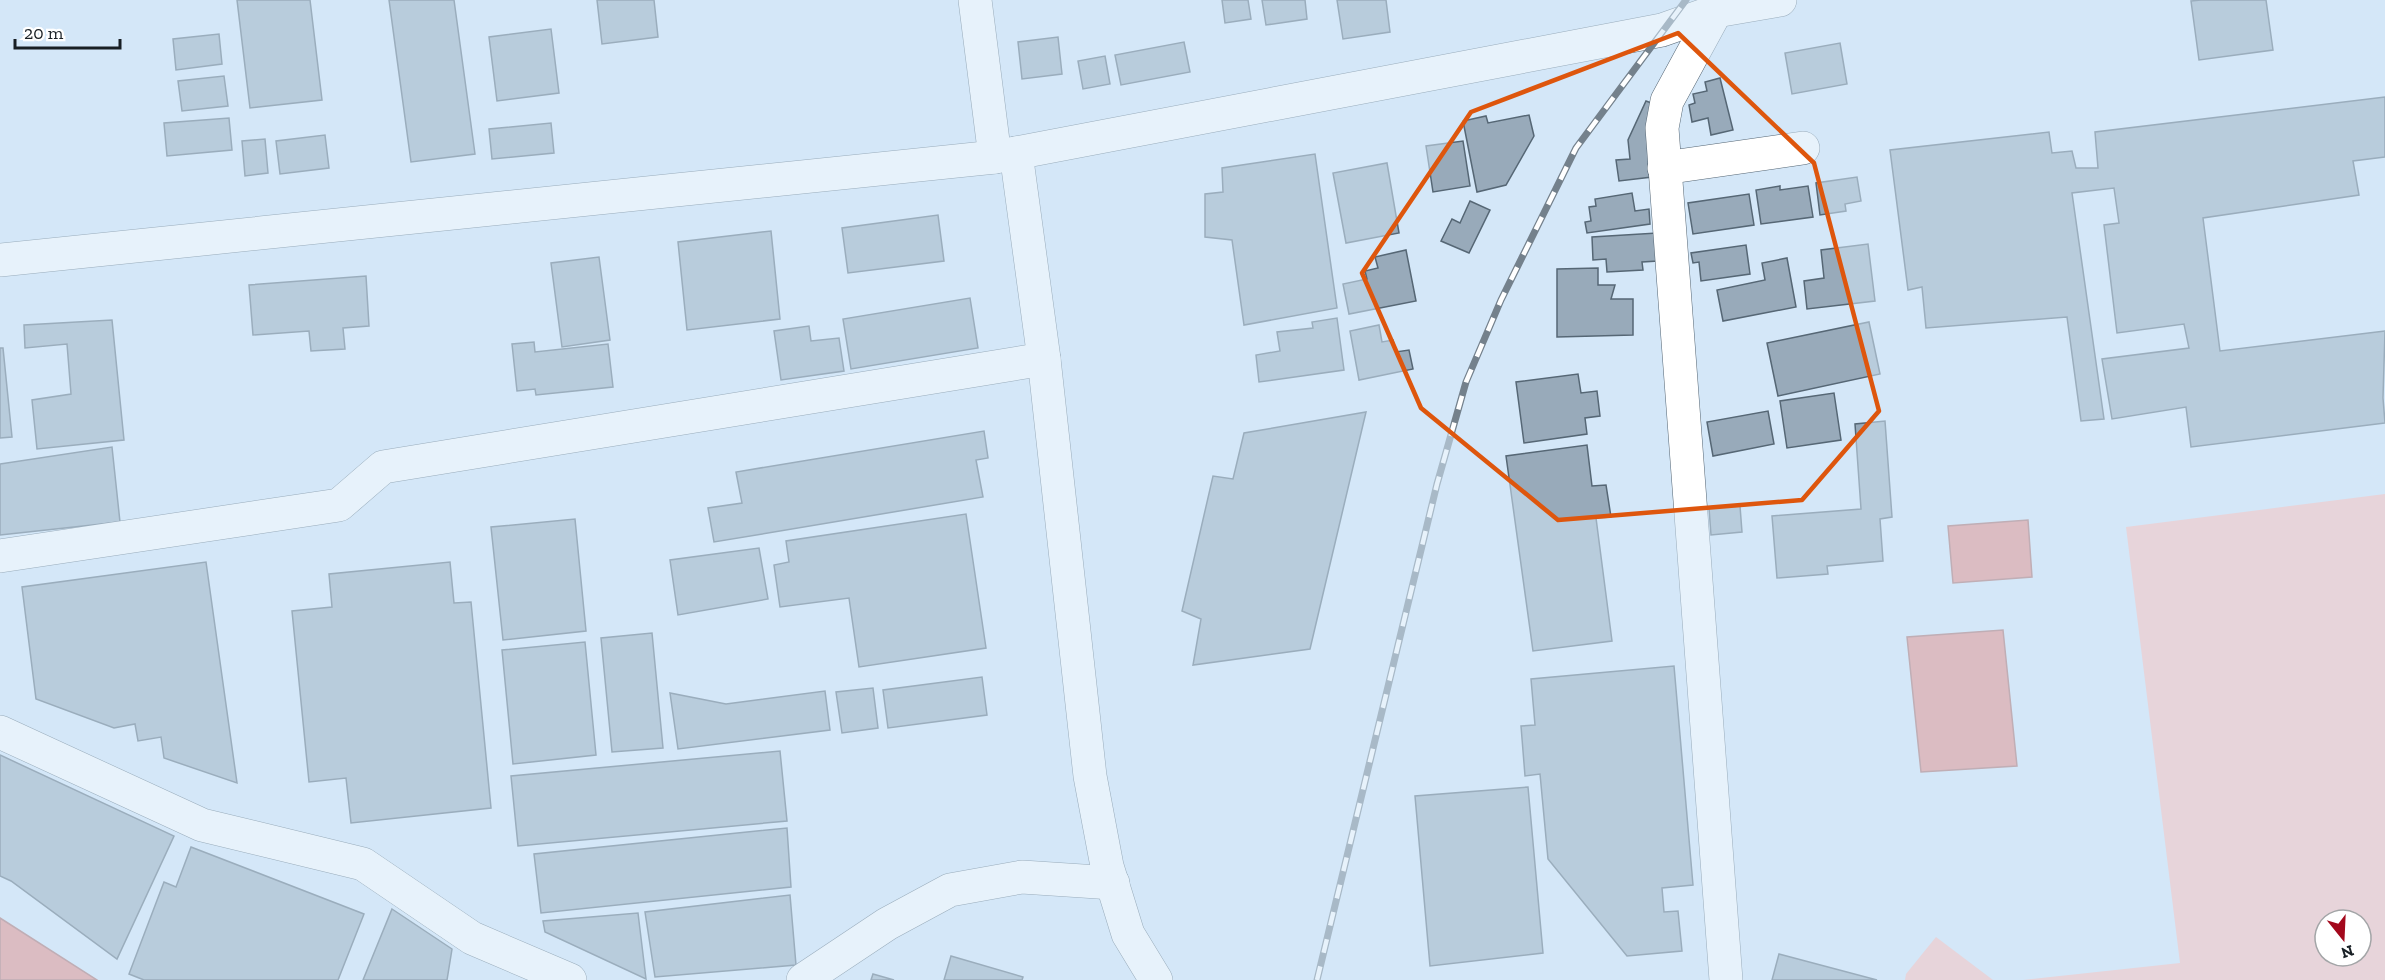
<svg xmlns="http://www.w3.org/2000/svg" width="2385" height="980" viewBox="0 0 2385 980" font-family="'Zilla Slab',serif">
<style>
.green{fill:#ffbcb6;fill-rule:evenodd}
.water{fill:#e58781;stroke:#a86865;stroke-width:1.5}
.building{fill:#98aaba;stroke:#566775;stroke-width:1.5}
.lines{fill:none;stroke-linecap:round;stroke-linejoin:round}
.minor-casing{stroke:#546573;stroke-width:34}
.tertiary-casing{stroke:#546573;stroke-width:34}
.minor{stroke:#fff;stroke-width:33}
.tertiary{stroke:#fff;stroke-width:33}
.rail-casing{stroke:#74818c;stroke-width:7}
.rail{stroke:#fff;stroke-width:4.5;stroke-dasharray:14;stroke-linecap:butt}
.marked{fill:none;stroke:#de560d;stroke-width:4.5;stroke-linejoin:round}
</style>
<rect width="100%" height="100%" fill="#d4e7f8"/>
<g class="green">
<path d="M2385 494V980H2023L2180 963 2126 527ZM2325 920H2361V956H2325Z"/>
<polygon points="1936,937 1993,980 1905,980 1906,974"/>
</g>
<g class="water">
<polygon points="2028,520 2032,577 1953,583 1948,526"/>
<polygon points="2003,630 2017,766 1921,772 1907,637"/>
<polygon points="0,918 97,980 0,980"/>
</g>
<g class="building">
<polygon points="237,0 310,0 322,100 250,108"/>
<polygon points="389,0 454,0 475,154 411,162"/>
<polygon points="597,0 654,0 658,37 602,44"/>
<polygon points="1222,0 1248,0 1251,19 1225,23"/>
<polygon points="1262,0 1305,0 1307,19 1266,25"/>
<polygon points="1337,0 1386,0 1390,32 1343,39"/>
<polygon points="2201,0 2266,0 2273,50 2199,60 2191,1"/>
<polygon points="551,29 559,93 497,101 489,37"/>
<polygon points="219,34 222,64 176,70 173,39"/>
<polygon points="1058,37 1062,74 1022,79 1018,42"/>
<polygon points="1184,42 1190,72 1121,85 1115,55"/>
<polygon points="1840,43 1847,84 1792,94 1785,53"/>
<polygon points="1105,56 1110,84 1083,89 1078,61"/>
<polygon points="224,76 228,106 182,111 178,81"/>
<polygon points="1720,78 1733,130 1711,135 1708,118 1692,122 1689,105 1695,103 1693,94 1707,91 1705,82"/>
<polygon points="2385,97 2385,157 2353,161 2359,195 2203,218 2220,351 2385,331 2383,398 2385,423 2191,447 2186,407 2112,419 2102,359 2189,348 2184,324 2117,333 2104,225 2119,223 2114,188 2072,193 2104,419 2081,421 2067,317 1926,328 1922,287 1908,290 1890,150 2049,132 2052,153 2072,151 2076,168 2098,168 2095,132"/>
<polygon points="1646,101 1657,105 1652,177 1619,181 1616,160 1630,159 1628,140"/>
<polygon points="1529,115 1534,136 1506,185 1477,192 1463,121 1486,116 1488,123"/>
<polygon points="229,118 232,150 167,156 164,123"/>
<polygon points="551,123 554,153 492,159 489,129"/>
<polygon points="325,135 329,168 280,174 276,141"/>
<polygon points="265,139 268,173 245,176 242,141"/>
<polygon points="1463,141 1470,186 1433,192 1426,146"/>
<polygon points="1315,154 1337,308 1244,325 1232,240 1205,237 1205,194 1223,192 1222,168"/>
<polygon points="1387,163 1399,233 1346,243 1333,173"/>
<polygon points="1857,177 1861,201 1845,204 1846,211 1820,215 1816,183"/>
<polygon points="1780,186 1780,190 1808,186 1813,217 1761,224 1756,190"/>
<polygon points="1632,193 1635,211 1649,209 1650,224 1587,233 1585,222 1591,221 1589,207 1596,206 1595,199"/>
<polygon points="1749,194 1754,225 1693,234 1688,203"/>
<polygon points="1470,201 1490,210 1469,253 1441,241 1452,219 1460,223"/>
<polygon points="938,215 944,261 848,273 842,228"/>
<polygon points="771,231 780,319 687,330 678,242"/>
<polygon points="1657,233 1658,261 1642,262 1643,270 1607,272 1606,259 1593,260 1592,237"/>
<polygon points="1868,244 1875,301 1807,309 1804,281 1824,278 1821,250"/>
<polygon points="1746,245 1750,274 1701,281 1699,262 1693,263 1691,253"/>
<polygon points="1406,250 1416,301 1349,314 1343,284 1367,279 1365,271 1378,268 1375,257"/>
<polygon points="599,257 610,340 562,347 551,263"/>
<polygon points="1787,258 1796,307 1723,321 1717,290 1765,280 1762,263"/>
<polygon points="1598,268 1598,285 1615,285 1611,299 1633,299 1633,335 1557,337 1557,269"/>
<polygon points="366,276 369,326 343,328 345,349 311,351 309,331 253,335 249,285"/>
<polygon points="970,298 978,348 851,369 843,319"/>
<polygon points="1337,318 1344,370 1259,382 1256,355 1280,351 1277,332 1313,328 1312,322"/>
<polygon points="112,320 124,440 37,449 32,400 71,394 67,344 25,348 24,325"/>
<polygon points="1869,322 1880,374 1778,396 1767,343"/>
<polygon points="1379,325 1382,342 1393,340 1396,352 1409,350 1413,369 1359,380 1350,331"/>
<polygon points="809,326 811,341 839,338 844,371 781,380 774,331"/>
<polygon points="534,342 535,352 608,344 613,387 536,395 535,389 517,391 512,344"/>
<polygon points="0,348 3,348 12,437 0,438"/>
<polygon points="1578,374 1581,393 1597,391 1600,416 1585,418 1587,434 1524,443 1516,382"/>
<polygon points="1834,393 1841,440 1787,448 1780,401"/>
<polygon points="1768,411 1774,444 1713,456 1707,422"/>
<polygon points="1366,412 1310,649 1193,665 1201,619 1182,611 1213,476 1233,479 1244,433"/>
<polygon points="1885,421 1892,517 1880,519 1883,561 1827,566 1828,574 1777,578 1772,516 1861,509 1855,424"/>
<polygon points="984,431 988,458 976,460 983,497 714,542 708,508 742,503 736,472"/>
<polygon points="1587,445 1592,486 1606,485 1611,517 1596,518 1612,641 1533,651 1506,456"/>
<polygon points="112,447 120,522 0,535 0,464"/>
<polygon points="1740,506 1742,532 1711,535 1709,508"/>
<polygon points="966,514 986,648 859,667 849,598 780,607 774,565 789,562 786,541"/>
<polygon points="575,519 586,631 503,640 491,527"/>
<polygon points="759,548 768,599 678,615 670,560"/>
<polygon points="206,562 237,783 164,758 161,737 138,741 135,724 114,728 36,699 22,587"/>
<polygon points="450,562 454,603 471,602 491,808 351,823 346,778 309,782 292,611 332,607 329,574"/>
<polygon points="652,633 663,748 612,752 601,638"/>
<polygon points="585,642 596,755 513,764 502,650"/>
<polygon points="1674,666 1693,885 1662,888 1664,912 1678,911 1682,951 1627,956 1548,859 1540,774 1525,776 1521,726 1535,725 1531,679"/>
<polygon points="982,677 987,715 888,728 883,690"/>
<polygon points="873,688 878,728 842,733 836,692"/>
<polygon points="825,691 830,730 678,749 670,693 726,704"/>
<polygon points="780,751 787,821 518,846 511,776"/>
<polygon points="0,755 174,836 117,959 11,881 0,876"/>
<polygon points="1528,787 1543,953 1430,966 1415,796"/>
<polygon points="787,828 791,887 541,913 534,854"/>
<polygon points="191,847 364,914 338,980 144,980 129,974 164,882 176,887"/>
<polygon points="790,895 796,965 655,977 645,912"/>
<polygon points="392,909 452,949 447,980 363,980"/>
<polygon points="638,913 646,979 545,932 543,921"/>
<polygon points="1779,954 1877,980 1772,980"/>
<polygon points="951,956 1023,977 1022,980 944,980"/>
<polygon points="873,974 894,980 871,980"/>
</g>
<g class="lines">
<g class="minor-casing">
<g id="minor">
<polyline points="975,0 995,157"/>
<polyline points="1716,11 1667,101 1662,128 1726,980"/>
<polyline points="1664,168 1803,148"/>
<polyline points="0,556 339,505 383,467 1044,359"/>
<polyline points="0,732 202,825 363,864 472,938 570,980"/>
<polyline points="803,980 887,924 950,890 1022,877 1113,883"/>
</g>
</g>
<g class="tertiary-casing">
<g id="tertiary">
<polyline points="1016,153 1044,359 1090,776 1107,866 1128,934 1156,980"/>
<polyline points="0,260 995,157 1662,30 1716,11 1780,0"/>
</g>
</g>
<use href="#minor" class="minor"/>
<use href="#tertiary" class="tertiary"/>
<g class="rail-casing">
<polyline id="rail" points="1317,980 1437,484 1466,382 1501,300 1576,148 1686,0"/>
</g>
<use href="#rail" class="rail"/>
</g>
<path d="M0 0H2385V980H0ZM1678 33 1814 163 1879 411 1802 500 1558 520 1421 408 1362 273 1471 112Z" fill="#d4e7f8" fill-opacity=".55" fill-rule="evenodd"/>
<path class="marked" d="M1678 33 1814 163 1879 411 1802 500 1558 520 1421 408 1362 273 1471 112Z"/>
<g transform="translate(2343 938) rotate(162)"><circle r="28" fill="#ffffff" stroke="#a3a5a7" stroke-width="1.5"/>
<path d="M0-4.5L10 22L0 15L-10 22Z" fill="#a3081c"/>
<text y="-9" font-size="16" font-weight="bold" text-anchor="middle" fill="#181f24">N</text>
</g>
<path d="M15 39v9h105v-9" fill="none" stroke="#181f24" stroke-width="3"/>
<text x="24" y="39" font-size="18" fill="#181f24" stroke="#ffffff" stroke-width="4.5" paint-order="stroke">20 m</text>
</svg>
